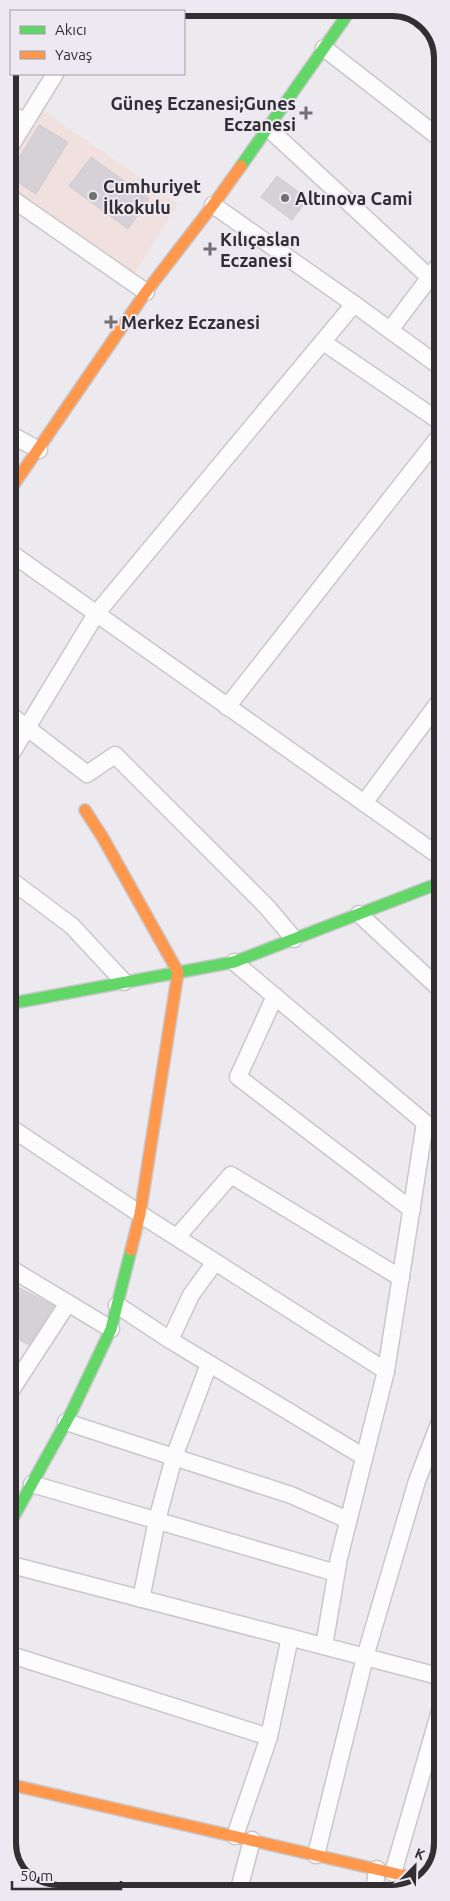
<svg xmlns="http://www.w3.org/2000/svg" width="450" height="1901" viewBox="0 0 450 1901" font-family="Ubuntu,sans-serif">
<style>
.education{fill:#f0e1de}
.building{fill:#d6d1d6;stroke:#cecbce}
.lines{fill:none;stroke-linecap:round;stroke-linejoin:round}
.street-casing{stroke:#c9c7ca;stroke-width:19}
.fast-casing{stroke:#c9c7ca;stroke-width:14}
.slow-casing{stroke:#c9c7ca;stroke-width:14}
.street{stroke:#fcfcfd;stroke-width:16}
.fast{stroke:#63d668;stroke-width:11}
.slow{stroke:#ff974d;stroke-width:11}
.poi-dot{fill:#737074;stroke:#ede8f1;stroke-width:2}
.labels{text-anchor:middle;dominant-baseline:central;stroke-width:4;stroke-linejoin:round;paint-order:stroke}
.poi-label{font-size:18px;font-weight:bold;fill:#312f32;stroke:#ede8f1;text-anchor:start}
.rim{fill:none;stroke:#312f32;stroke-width:6}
</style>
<rect width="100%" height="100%" fill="#edeaef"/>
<polygon class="education" points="41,109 178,204 134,274 8,189 8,165"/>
<g class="building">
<polygon points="39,125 68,142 36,194 8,176"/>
<polygon points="91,157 149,199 128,229 69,186"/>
<polygon points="277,176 308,199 292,220 261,197"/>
<polygon points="8,1282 54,1306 29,1345 8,1334"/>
</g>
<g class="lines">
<g class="street-casing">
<g id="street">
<polyline points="94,11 96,8"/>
<polyline points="324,48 442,140"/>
<polyline points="8,112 25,122"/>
<polyline points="268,128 428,276"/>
<polyline points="8,150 55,74"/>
<polyline points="8,196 146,292"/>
<polyline points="213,205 354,304 442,368"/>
<polyline points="390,330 442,261"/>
<polyline points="323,342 442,423"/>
<polyline points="8,433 39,450"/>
<polyline points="8,551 442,858"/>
<polyline points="227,707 442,433"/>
<polyline points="8,713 87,774 115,755 267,907 294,939"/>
<polyline points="8,759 96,614 354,304"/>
<polyline points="364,803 442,698"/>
<polyline points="8,878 72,926 124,982"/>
<polyline points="359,914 442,991"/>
<polyline points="234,962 442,1137"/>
<polyline points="275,996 238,1077 412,1210"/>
<polyline points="8,1126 140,1214 386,1371"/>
<polyline points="177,1237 231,1175 401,1278"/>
<polyline points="8,1267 111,1329"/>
<polyline points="117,1305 170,1340 364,1457"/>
<polyline points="170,1340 191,1295 215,1262"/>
<polyline points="8,1395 68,1303"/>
<polyline points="66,1422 291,1495 348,1520"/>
<polyline points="32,1484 336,1573"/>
<polyline points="8,1564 442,1677"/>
<polyline points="141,1599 157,1520 174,1457 209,1364"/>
<polyline points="324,1646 339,1558 386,1371 425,1123"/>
<polyline points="8,1654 269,1737"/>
<polyline points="235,1836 269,1737 290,1637"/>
<polyline points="316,1855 365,1657 417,1481 442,1416"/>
<polyline points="393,1873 442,1704"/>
<polyline points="238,1893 252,1840"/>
<polyline points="374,1893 377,1869"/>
</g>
</g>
<g class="fast-casing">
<g id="fast">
<polyline points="241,166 352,8"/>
<polyline points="8,1004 234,962 442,882"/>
<polyline points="8,1527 71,1413 111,1329 131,1250"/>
</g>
</g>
<g class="slow-casing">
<g id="slow">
<polyline points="8,493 146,292 213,205 241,166"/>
<polyline points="85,810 103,838 178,972 140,1214 131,1250"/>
<polyline points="8,1784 423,1880"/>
</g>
</g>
<use href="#street" class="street"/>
<use href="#fast" class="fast"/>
<use href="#slow" class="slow"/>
</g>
<g class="poi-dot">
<path d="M303.5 105.5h5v5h5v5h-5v5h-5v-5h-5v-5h5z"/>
<circle cx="93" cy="196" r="5"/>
<circle cx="285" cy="198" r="5"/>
<path d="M207.5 241.5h5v5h5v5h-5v5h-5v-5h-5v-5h5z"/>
<path d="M108.5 314.5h5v5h5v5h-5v5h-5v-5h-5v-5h5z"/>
</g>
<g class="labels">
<g class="poi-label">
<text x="296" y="103" text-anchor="end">Güneş Eczanesi;Gunes<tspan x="296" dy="21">Eczanesi</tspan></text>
<text x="103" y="186">Cumhuriyet<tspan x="103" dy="21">İlkokulu</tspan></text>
<text x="295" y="198">Altınova Cami</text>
<text x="220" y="239">Kılıçaslan<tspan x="220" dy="21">Eczanesi</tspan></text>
<text x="121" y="322">Merkez Eczanesi</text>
</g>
</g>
<path d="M0 0H450V1901H0ZM58 16H392A42 42 0 0 1 434 58V1843A42 42 0 0 1 392 1885H58A42 42 0 0 1 16 1843V58A42 42 0 0 1 58 16Z" fill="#ede8f1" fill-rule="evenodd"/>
<path class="rim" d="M58 16H392A42 42 0 0 1 434 58V1843A42 42 0 0 1 392 1885H58A42 42 0 0 1 16 1843V58A42 42 0 0 1 58 16Z"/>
<rect x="10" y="10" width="175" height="65" fill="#ede8f1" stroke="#a29ea5"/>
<rect x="20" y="26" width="25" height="8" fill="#63d668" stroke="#a29ea5"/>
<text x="55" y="35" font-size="15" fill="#312f32">Akıcı</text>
<rect x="20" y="51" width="25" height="8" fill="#ff974d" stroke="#a29ea5"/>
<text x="55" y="60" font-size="15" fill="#312f32">Yavaş</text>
<g transform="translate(415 1866) rotate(23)" stroke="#ede8f1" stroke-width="4" paint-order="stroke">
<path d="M0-4L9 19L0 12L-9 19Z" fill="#312f32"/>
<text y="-8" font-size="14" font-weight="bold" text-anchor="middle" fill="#312f32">K</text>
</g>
<path d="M12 1881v8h109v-8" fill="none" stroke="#312f32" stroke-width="2.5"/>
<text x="20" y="1881" font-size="15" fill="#312f32" stroke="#ede8f1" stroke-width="4" paint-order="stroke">50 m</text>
</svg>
